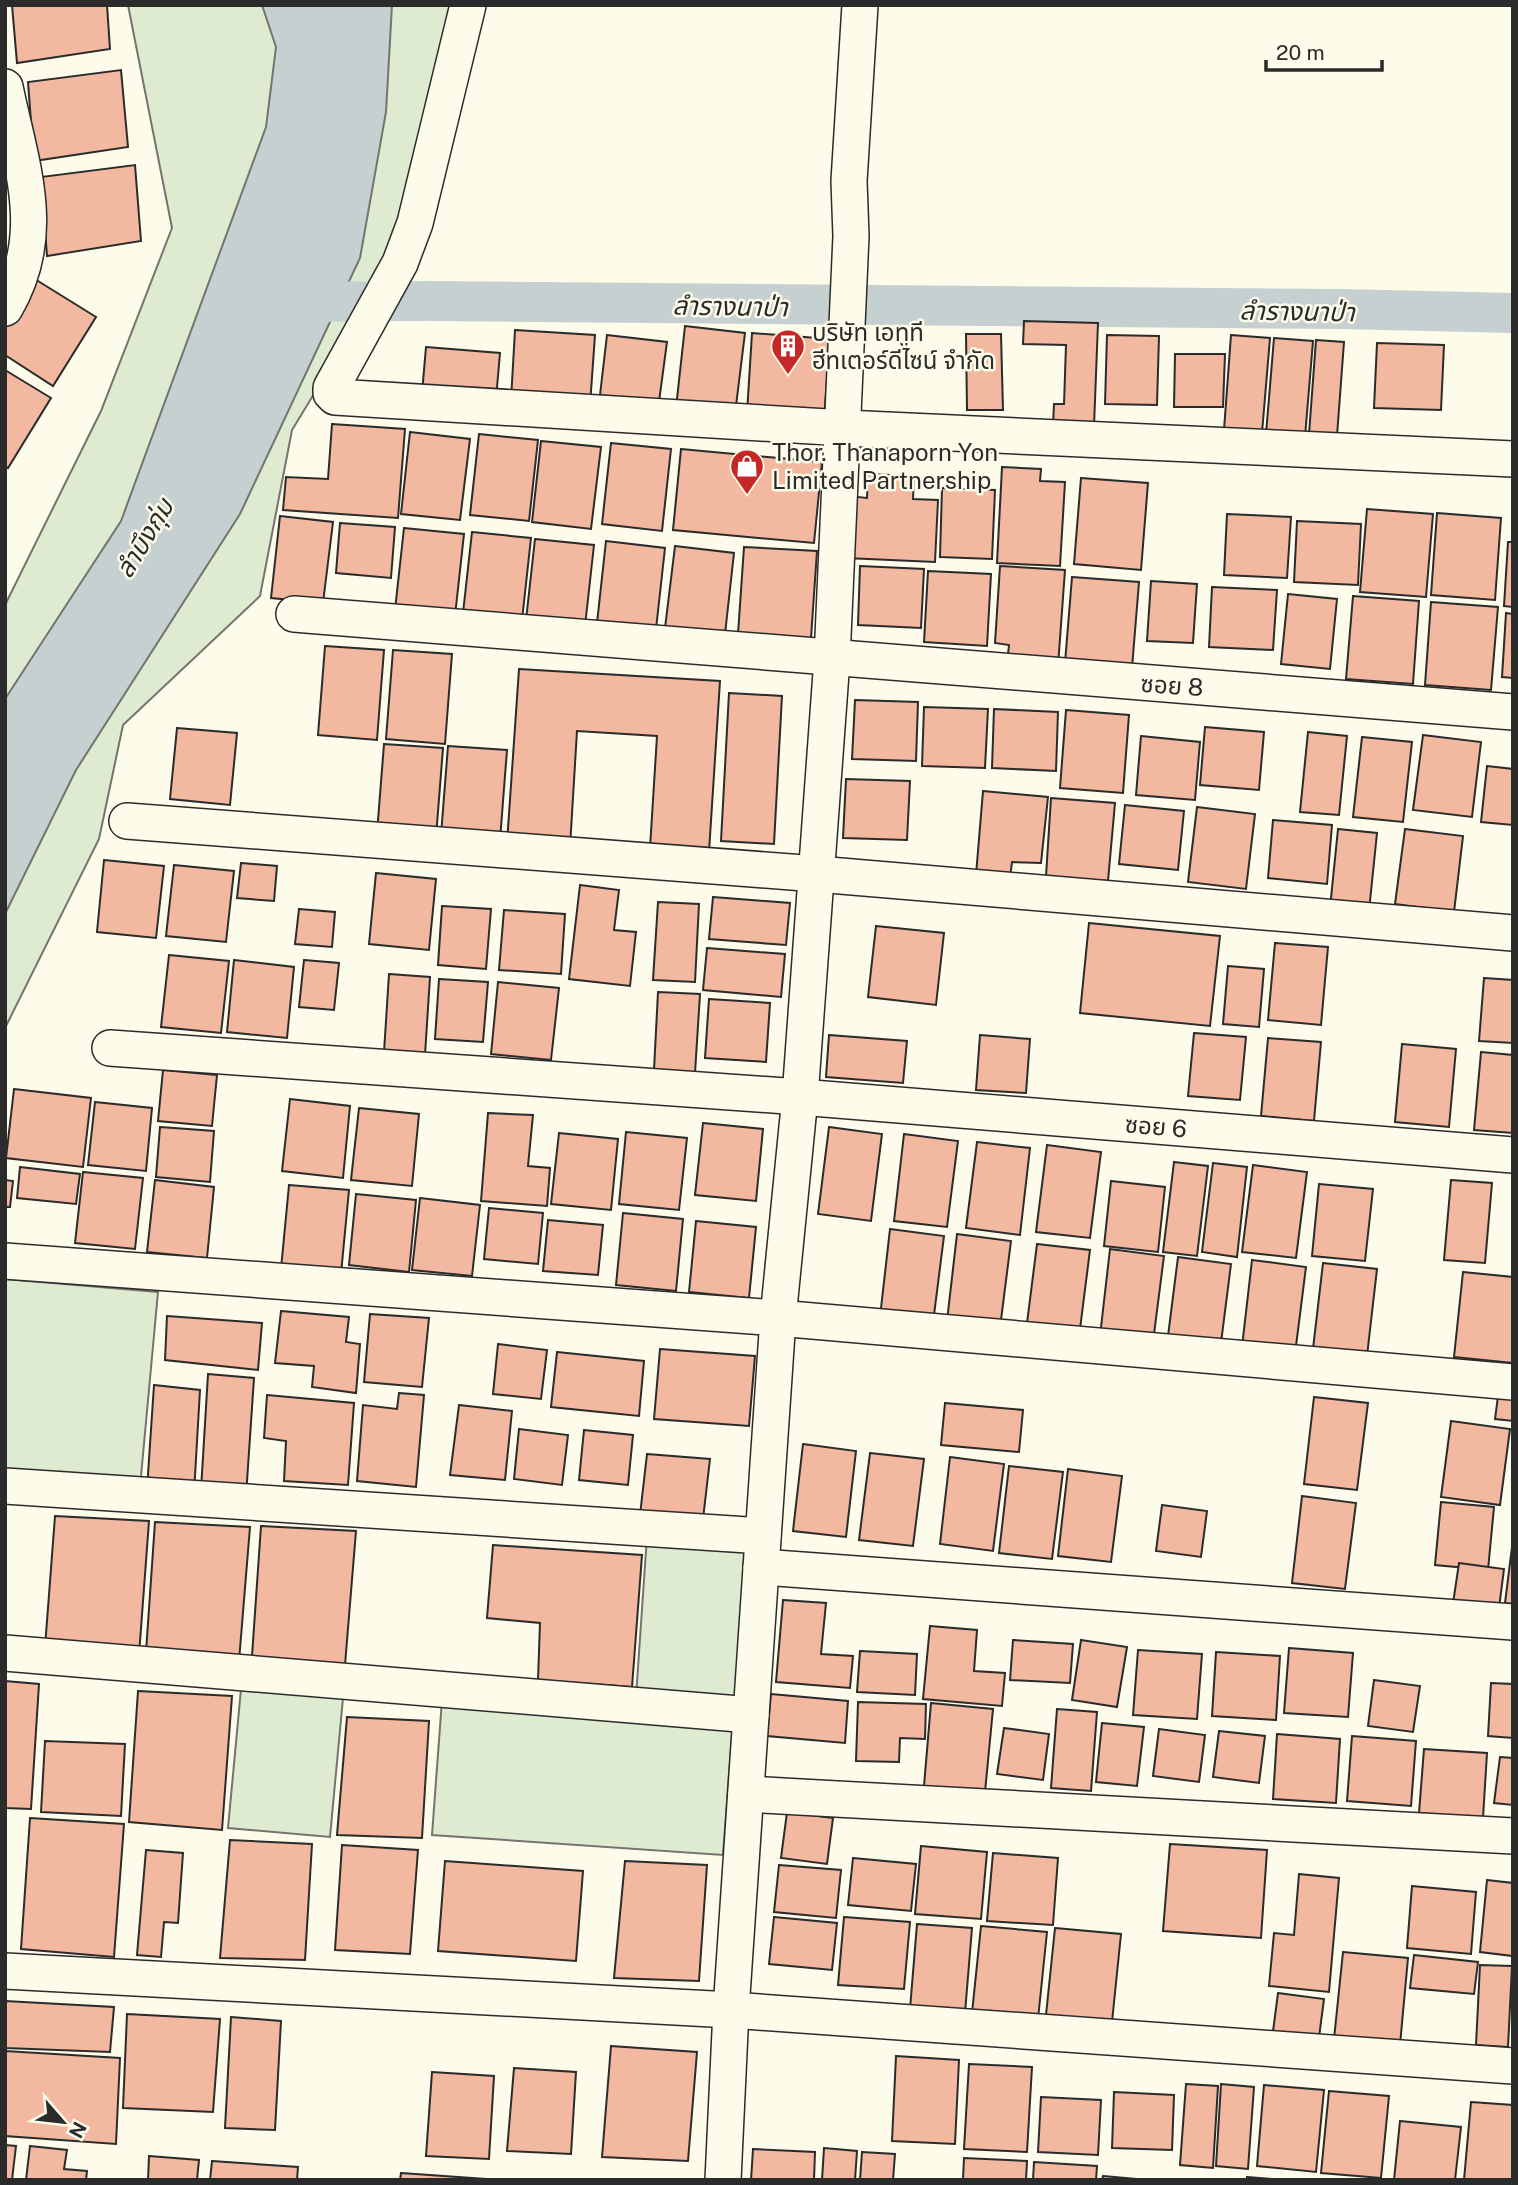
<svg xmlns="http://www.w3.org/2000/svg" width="1518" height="2185" viewBox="0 0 1518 2185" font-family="'Public Sans','Noto Sans Thai',sans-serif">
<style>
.green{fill:#deebd1;stroke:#74746e;stroke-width:2}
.water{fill:#c7d0d0;stroke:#74746e;stroke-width:2}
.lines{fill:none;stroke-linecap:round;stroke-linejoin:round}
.canal{stroke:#c7d0d0;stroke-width:40}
.building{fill:#f2b8a0;stroke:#2b2b2b;stroke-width:2}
.minor-casing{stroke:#2b2b2b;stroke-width:38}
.minor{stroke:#fdfbea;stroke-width:35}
.labels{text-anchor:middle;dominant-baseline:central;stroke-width:5;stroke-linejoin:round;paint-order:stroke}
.poi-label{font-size:24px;fill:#2b2b2b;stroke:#fdfbea;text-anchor:start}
.street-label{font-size:24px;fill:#2b2b2b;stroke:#fdfbea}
.water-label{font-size:26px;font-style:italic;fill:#2b2b2b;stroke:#fdfbea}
</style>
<rect width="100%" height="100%" fill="#fdfbea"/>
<g class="green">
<polygon points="128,5 462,5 405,244 292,430 260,596 123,725 99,839 5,1028 5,605 101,411 172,228"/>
<polygon points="5,1279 158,1292 140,1487 5,1476"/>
<polygon points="647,1536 758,1543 748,1704 636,1697"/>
<polygon points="241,1689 343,1698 330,1837 228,1828"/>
<polygon points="442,1700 733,1721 723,1855 432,1835"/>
</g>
<polygon class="water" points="262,5 392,5 386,112 360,258 240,514 76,770 5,914 5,699 121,521 266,127 276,47"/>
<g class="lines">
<polyline class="canal" points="284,302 429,301 1341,309 1513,313"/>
</g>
<g class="building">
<polygon points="12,5 107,5 110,49 17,63"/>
<polygon points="121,70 128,147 34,161 28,82"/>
<polygon points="135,165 141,241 47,256 41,177"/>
<polygon points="30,276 96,317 53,386 5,355 5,318"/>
<polygon points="1024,321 1098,323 1094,426 1053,425 1054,404 1064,404 1066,345 1023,344"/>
<polygon points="685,326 745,333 735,414 676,408"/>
<polygon points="515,330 595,335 590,405 511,400"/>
<polygon points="752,333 830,339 824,419 747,413"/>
<polygon points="966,334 1001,334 1003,410 967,410"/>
<polygon points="607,335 667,342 659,402 600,395"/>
<polygon points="1107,335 1159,336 1157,405 1105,404"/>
<polygon points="1231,335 1270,338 1262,433 1224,430"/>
<polygon points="1274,338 1313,341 1305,437 1266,434"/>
<polygon points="1316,340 1344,342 1337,436 1309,434"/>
<polygon points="1377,343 1444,345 1441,410 1374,408"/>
<polygon points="426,347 500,353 496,399 422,393"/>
<polygon points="1175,354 1225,354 1223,407 1174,407"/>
<polygon points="5,370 51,398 8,468 5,466"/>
<polygon points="332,424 405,429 398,518 283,510 286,477 328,479"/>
<polygon points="410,432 470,439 460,520 401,514"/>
<polygon points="479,434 538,440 529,521 470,515"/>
<polygon points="541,441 601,447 591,529 532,522"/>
<polygon points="611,443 671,449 662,531 602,524"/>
<polygon points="681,449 822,462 814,543 673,530"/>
<polygon points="1002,467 1041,469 1040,481 1065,482 1060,566 997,563"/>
<polygon points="868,474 914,476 913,499 938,500 935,562 846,558 849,496 867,498"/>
<polygon points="1081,478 1148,483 1141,570 1074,564"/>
<polygon points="942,488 995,490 992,559 940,557"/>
<polygon points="1367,509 1433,514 1426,597 1360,592"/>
<polygon points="1437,513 1501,518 1495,600 1431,595"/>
<polygon points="1227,514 1291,517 1287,578 1224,575"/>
<polygon points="280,516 333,522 323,603 271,598"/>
<polygon points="1297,521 1361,524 1358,585 1294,582"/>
<polygon points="340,523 395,527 391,578 336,573"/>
<polygon points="404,528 464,534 455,616 395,610"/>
<polygon points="472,532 531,538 522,620 463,613"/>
<polygon points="535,539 594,545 585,626 526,620"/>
<polygon points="606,541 665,548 656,629 597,623"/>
<polygon points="1508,542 1513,542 1513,607 1504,606"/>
<polygon points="675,546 734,553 725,634 665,628"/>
<polygon points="744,547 817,551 811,638 738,634"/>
<polygon points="860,566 924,569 921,628 858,625"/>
<polygon points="1000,566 1065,570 1058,666 1007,663 1009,645 995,643"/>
<polygon points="928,571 991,574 987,646 924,642"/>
<polygon points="1072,577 1139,582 1132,668 1065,663"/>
<polygon points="1151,581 1197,584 1193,643 1147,641"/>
<polygon points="1212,587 1277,590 1273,650 1209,647"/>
<polygon points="1288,594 1337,599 1330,669 1281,664"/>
<polygon points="1353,596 1419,601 1413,684 1346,679"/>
<polygon points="1431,602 1498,607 1491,690 1425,685"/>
<polygon points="1506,613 1513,614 1513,678 1502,677"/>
<polygon points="325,646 384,650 377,740 318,735"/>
<polygon points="393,650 452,654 445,744 386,739"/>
<polygon points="519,669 720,681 709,852 650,848 657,736 577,731 570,847 507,843"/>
<polygon points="729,693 782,696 774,844 721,841"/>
<polygon points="855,700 918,702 916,761 852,759"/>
<polygon points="924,707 988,709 985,768 922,766"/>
<polygon points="994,709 1058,712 1056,771 992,768"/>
<polygon points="1066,710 1129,715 1123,793 1060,788"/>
<polygon points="1205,727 1264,732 1259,790 1200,785"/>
<polygon points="177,728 237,733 230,805 170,799"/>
<polygon points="1308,732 1347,736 1339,815 1300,812"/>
<polygon points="1423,735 1481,742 1472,817 1413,810"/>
<polygon points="1141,736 1200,742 1195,800 1136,795"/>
<polygon points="1362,737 1412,742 1403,822 1353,817"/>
<polygon points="384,744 443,748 436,837 377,833"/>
<polygon points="448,746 507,750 500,840 441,835"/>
<polygon points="1487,766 1513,769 1513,825 1481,822"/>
<polygon points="846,779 910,781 907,840 843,838"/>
<polygon points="983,791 1048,797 1041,863 1012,862 1010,878 976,875"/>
<polygon points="1051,798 1115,803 1108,881 1046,876"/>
<polygon points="1125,805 1184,811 1178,870 1119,864"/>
<polygon points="1197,807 1255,814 1246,889 1188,882"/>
<polygon points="1273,820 1332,825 1327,884 1268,878"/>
<polygon points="1338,829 1377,833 1369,911 1330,908"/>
<polygon points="1405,829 1463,836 1454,912 1395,904"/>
<polygon points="104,860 164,866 156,938 97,932"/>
<polygon points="241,863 277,866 274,901 237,898"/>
<polygon points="174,865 234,871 226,942 166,936"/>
<polygon points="376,873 436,879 429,950 369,944"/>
<polygon points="580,885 619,890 614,930 636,932 630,986 569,979"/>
<polygon points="713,897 790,903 786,945 709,939"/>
<polygon points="658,902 699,904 695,982 653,980"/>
<polygon points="442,906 491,909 486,969 438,965"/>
<polygon points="299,909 335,912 332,947 295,944"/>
<polygon points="504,910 565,914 561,974 499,970"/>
<polygon points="1089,923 1220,936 1210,1026 1080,1013"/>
<polygon points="876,926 944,933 936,1005 868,997"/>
<polygon points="1275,943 1328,947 1321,1025 1268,1020"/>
<polygon points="707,948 785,954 781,997 703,990"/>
<polygon points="169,955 229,961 221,1033 161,1027"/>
<polygon points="234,960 294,967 287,1038 227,1032"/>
<polygon points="304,960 339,963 334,1010 299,1007"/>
<polygon points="1228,966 1264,969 1259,1027 1223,1024"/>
<polygon points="389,974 430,977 425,1055 384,1052"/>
<polygon points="1484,978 1513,980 1513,1043 1479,1041"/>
<polygon points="439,979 488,982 483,1042 435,1039"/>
<polygon points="498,982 559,988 551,1060 491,1054"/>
<polygon points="658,992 700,994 695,1073 654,1070"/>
<polygon points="709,999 770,1003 766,1062 705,1058"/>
<polygon points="1194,1033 1246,1037 1240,1100 1188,1096"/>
<polygon points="829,1035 907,1041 903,1083 826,1077"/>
<polygon points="980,1035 1030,1039 1026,1093 976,1090"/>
<polygon points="1268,1038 1321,1042 1314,1121 1261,1116"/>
<polygon points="1402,1044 1456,1049 1449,1127 1395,1122"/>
<polygon points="1481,1052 1513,1055 1513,1133 1474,1130"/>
<polygon points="163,1070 217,1075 212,1126 158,1121"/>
<polygon points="14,1089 91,1098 83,1167 6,1158"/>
<polygon points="290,1099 350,1106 343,1178 282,1171"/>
<polygon points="95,1102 152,1108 146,1171 88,1165"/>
<polygon points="359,1108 419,1114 412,1186 351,1180"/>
<polygon points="488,1113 533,1115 528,1166 550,1168 547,1206 481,1201"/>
<polygon points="703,1123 763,1129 756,1201 695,1195"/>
<polygon points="160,1127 214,1131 210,1182 156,1177"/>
<polygon points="829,1127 882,1134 871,1221 818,1214"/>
<polygon points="626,1132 687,1138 679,1210 619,1204"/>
<polygon points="559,1133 618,1139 611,1210 551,1204"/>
<polygon points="904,1134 958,1141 947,1227 894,1221"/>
<polygon points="977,1142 1030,1148 1020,1235 966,1228"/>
<polygon points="1047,1145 1101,1152 1090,1238 1036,1232"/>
<polygon points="1174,1162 1208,1166 1197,1256 1163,1252"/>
<polygon points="1213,1163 1247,1167 1237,1257 1202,1252"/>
<polygon points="1253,1165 1307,1172 1296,1258 1242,1252"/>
<polygon points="20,1167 80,1174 76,1204 17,1198"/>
<polygon points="83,1172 143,1178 135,1249 75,1243"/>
<polygon points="5,1180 13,1181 10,1207 5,1207"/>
<polygon points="155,1180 214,1187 207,1258 147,1252"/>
<polygon points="1451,1180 1492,1183 1485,1263 1444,1260"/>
<polygon points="1111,1181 1165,1187 1158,1252 1104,1246"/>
<polygon points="1319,1184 1373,1189 1365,1261 1312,1256"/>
<polygon points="289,1185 349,1190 341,1274 281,1269"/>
<polygon points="356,1194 416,1200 409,1272 349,1265"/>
<polygon points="420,1198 480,1205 472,1276 412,1270"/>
<polygon points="489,1208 543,1213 538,1264 484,1259"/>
<polygon points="623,1213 683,1219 676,1291 616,1285"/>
<polygon points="548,1220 603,1225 598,1275 543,1271"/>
<polygon points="696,1221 756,1227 749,1298 689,1292"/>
<polygon points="890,1229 944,1236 933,1323 880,1317"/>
<polygon points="957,1234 1011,1241 1000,1328 947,1321"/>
<polygon points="1037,1244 1090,1250 1079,1337 1026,1331"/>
<polygon points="1110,1249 1164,1256 1153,1342 1100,1336"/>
<polygon points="1178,1257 1231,1264 1220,1351 1167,1344"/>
<polygon points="1252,1260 1306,1267 1295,1354 1242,1347"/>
<polygon points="1323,1263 1377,1269 1367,1356 1313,1349"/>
<polygon points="1463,1272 1513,1277 1513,1363 1454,1357"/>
<polygon points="281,1311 349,1317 346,1342 360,1344 356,1393 312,1387 314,1366 275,1363"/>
<polygon points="370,1314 429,1318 422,1387 364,1382"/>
<polygon points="167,1316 262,1323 258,1370 165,1360"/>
<polygon points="498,1344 547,1350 541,1399 493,1394"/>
<polygon points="660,1349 755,1356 749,1426 654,1419"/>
<polygon points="557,1352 644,1361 639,1416 551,1407"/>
<polygon points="208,1374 254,1378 246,1496 201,1490"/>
<polygon points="154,1385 200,1390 194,1493 147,1489"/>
<polygon points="399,1393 424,1395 416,1487 357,1481 363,1405 397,1409"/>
<polygon points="267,1395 354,1403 348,1485 284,1481 286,1441 264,1438"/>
<polygon points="1498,1396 1513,1398 1513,1421 1495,1419"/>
<polygon points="1314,1397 1368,1403 1357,1490 1304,1484"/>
<polygon points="945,1403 1023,1410 1019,1452 941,1445"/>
<polygon points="459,1405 512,1411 505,1480 450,1475"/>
<polygon points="1451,1421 1510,1429 1500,1505 1441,1497"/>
<polygon points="519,1429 568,1435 562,1485 514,1479"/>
<polygon points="584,1430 633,1435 628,1485 579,1480"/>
<polygon points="803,1444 856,1451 846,1537 793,1531"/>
<polygon points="870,1453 924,1459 913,1546 859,1540"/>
<polygon points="647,1454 710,1459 703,1519 640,1515"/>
<polygon points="950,1457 1004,1464 993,1551 940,1544"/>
<polygon points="1009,1466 1063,1472 1052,1559 999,1553"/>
<polygon points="1068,1469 1122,1476 1111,1562 1058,1556"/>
<polygon points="1302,1496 1356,1503 1345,1589 1292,1583"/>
<polygon points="1441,1502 1494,1507 1488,1570 1435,1565"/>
<polygon points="1162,1505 1207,1511 1201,1557 1156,1551"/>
<polygon points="55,1516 149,1521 139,1655 45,1647"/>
<polygon points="155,1522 250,1527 239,1661 146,1652"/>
<polygon points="261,1526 356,1531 345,1665 252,1656"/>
<polygon points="1513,1539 1513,1604 1505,1603"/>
<polygon points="493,1545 642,1555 632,1687 538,1680 540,1623 487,1618"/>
<polygon points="1459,1563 1504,1569 1498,1616 1452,1610"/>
<polygon points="783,1600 826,1603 821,1654 853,1656 850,1688 776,1682"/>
<polygon points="930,1626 977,1630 974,1671 1005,1673 1002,1706 923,1699"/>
<polygon points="1013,1640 1073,1644 1070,1683 1010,1680"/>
<polygon points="1081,1640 1127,1647 1117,1707 1072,1700"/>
<polygon points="1289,1648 1353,1653 1348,1717 1284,1713"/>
<polygon points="1138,1650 1202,1654 1197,1719 1133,1715"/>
<polygon points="860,1651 917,1654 915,1695 857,1692"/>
<polygon points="1216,1652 1280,1656 1276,1720 1212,1716"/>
<polygon points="1374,1680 1420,1686 1413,1732 1368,1726"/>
<polygon points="5,1681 39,1684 31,1809 5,1808"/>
<polygon points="1491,1683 1513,1684 1513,1738 1488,1736"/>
<polygon points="138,1691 232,1696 222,1830 129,1822"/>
<polygon points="771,1694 848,1701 845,1743 767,1736"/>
<polygon points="858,1702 926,1704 925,1739 900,1738 899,1762 856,1761"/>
<polygon points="931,1703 993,1709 985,1792 924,1786"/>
<polygon points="1057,1709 1097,1712 1091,1791 1051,1788"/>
<polygon points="347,1717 429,1721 422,1838 337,1835"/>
<polygon points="1102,1723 1144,1727 1137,1786 1096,1782"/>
<polygon points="1004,1728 1049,1734 1043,1780 997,1774"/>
<polygon points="1159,1729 1205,1735 1199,1782 1153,1776"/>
<polygon points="1219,1731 1265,1736 1259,1783 1213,1777"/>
<polygon points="1277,1734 1340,1739 1336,1803 1273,1799"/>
<polygon points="1352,1736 1416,1741 1411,1806 1347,1801"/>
<polygon points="45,1741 125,1744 121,1816 41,1812"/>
<polygon points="1424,1749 1487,1753 1483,1818 1419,1813"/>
<polygon points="1500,1757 1513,1758 1513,1805 1494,1803"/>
<polygon points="787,1812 833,1818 827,1864 781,1858"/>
<polygon points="30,1818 124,1824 114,1957 21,1949"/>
<polygon points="230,1840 312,1844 305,1960 220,1958"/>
<polygon points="1170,1844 1267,1850 1261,1938 1163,1931"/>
<polygon points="342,1845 418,1850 410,1954 335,1950"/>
<polygon points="921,1846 987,1852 981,1919 915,1914"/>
<polygon points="146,1850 183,1853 178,1923 164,1922 161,1957 137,1955"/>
<polygon points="993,1853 1058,1858 1053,1925 987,1921"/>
<polygon points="853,1858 916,1864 911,1911 848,1905"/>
<polygon points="445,1861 583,1871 576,1961 438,1951"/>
<polygon points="625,1861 707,1865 699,1981 614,1978"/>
<polygon points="779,1865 841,1870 836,1918 774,1912"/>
<polygon points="1299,1874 1339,1878 1329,1992 1269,1986 1274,1933 1294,1935"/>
<polygon points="1487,1880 1513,1883 1513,1956 1480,1952"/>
<polygon points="1412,1886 1476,1892 1471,1954 1407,1948"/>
<polygon points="774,1917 837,1923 832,1970 769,1964"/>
<polygon points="844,1917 910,1922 904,1989 838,1985"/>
<polygon points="917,1924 972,1928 965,2013 910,2009"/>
<polygon points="981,1926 1047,1932 1038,2019 972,2013"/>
<polygon points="1055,1928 1121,1934 1112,2022 1046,2015"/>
<polygon points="1343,1952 1408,1958 1400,2045 1334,2039"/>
<polygon points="1414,1955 1478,1962 1474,1994 1410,1988"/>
<polygon points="1480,1965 1512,1966 1508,2047 1476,2045"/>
<polygon points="1278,1993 1324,1999 1318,2045 1272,2039"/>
<polygon points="5,2001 114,2007 110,2052 5,2048"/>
<polygon points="127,2014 220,2019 213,2112 123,2108"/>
<polygon points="231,2017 281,2021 275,2130 225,2128"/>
<polygon points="611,2046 697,2052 688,2161 602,2157"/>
<polygon points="5,2051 120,2058 116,2144 5,2136"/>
<polygon points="896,2056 959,2060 955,2144 892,2141"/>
<polygon points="969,2064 1032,2067 1027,2152 964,2149"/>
<polygon points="514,2068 576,2072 571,2154 507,2151"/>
<polygon points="432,2072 494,2076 489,2159 426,2156"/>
<polygon points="1186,2084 1218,2086 1213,2168 1180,2165"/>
<polygon points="1221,2084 1254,2087 1248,2169 1216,2166"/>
<polygon points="1264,2085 1324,2090 1316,2172 1257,2166"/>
<polygon points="1329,2091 1389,2096 1381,2178 1321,2173"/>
<polygon points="1114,2092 1174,2095 1172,2150 1112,2148"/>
<polygon points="1041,2097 1101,2100 1098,2155 1038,2152"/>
<polygon points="1471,2102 1513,2105 1513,2180 1464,2180"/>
<polygon points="1400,2121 1461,2127 1455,2180 1394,2180"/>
<polygon points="5,2145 16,2146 12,2180 5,2180"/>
<polygon points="30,2146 67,2150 64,2169 87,2171 86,2180 26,2180"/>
<polygon points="824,2148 857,2151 855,2180 822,2180"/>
<polygon points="753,2149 815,2152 814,2180 751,2180"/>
<polygon points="862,2152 895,2154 893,2180 860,2180"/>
<polygon points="149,2156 199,2160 197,2180 148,2180"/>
<polygon points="964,2158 1027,2161 1026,2180 963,2180"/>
<polygon points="212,2161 298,2167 297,2180 210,2180"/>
<polygon points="1034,2162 1097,2166 1096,2180 1033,2180"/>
<polygon points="401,2173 486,2179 486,2180 400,2180"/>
<polygon points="1103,2176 1136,2179 1136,2180 1102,2180"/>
<polygon points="1247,2177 1283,2180 1247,2180"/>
</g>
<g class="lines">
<g class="minor-casing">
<g id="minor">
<polyline points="468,5 415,223 400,263 331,388 331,393 335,397 844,428 1513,459"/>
<path d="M5 87C21 165 49 234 5 308"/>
<polyline points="294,614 1513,712"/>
<polyline points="127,821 817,874 1513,933"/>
<polyline points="110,1048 800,1097 1513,1155"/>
<polyline points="5,1261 778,1318 1513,1382"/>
<polyline points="5,1486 763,1536"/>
<polyline points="761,1567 1513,1622"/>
<polyline points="5,1653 751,1715"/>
<polyline points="746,1794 1513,1836"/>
<polyline points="5,1971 731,2010 1513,2066"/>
<polyline points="723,2180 731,2010 778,1318 800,1097 832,659 851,236 849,181 860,5"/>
</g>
</g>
<use href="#minor" class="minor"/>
</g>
<defs>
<g id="building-pin" transform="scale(1.75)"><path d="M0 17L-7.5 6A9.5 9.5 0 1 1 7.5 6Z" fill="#c62828" stroke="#fdfbea"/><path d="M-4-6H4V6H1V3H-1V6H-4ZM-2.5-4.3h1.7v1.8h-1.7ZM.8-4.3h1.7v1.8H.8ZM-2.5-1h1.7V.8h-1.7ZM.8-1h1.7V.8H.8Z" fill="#fff"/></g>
<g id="shop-pin" transform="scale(1.75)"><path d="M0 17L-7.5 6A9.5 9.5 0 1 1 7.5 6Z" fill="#c62828" stroke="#fdfbea"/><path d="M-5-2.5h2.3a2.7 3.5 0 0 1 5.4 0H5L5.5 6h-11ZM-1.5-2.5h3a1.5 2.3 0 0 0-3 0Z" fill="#fff"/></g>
</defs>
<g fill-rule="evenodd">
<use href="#building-pin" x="788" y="346"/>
<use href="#shop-pin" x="747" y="466"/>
</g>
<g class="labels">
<g class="poi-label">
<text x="812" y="332">บริษัท เอทูที<tspan x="812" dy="28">ฮีทเตอร์ดีไซน์ จำกัด</tspan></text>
<text x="772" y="452">Thor. Thanaporn Yon<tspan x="772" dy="28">Limited Partnership</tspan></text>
</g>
<g class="street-label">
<text transform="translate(1172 685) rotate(4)">ซอย 8</text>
<text transform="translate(1156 1126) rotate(5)">ซอย 6</text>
</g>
<g class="water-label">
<text transform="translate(730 306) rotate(1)">ลำรางนาป่า</text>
<text transform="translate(1297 311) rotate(1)">ลำรางนาป่า</text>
<text transform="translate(144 538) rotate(-59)">ลำบึงกุ่ม</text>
</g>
</g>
<rect width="1518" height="2185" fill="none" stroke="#2b2b2b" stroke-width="14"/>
<g transform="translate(63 2122) rotate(118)" stroke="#fdfbea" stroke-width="5" paint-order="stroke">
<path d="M0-5L12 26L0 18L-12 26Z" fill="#2b2b2b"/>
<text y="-10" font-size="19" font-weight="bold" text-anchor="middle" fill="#2b2b2b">N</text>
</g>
<path d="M1266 60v10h116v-10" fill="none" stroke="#2b2b2b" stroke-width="3.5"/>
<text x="1276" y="60" font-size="21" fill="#2b2b2b" stroke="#fdfbea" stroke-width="5" paint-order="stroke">20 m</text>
</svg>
